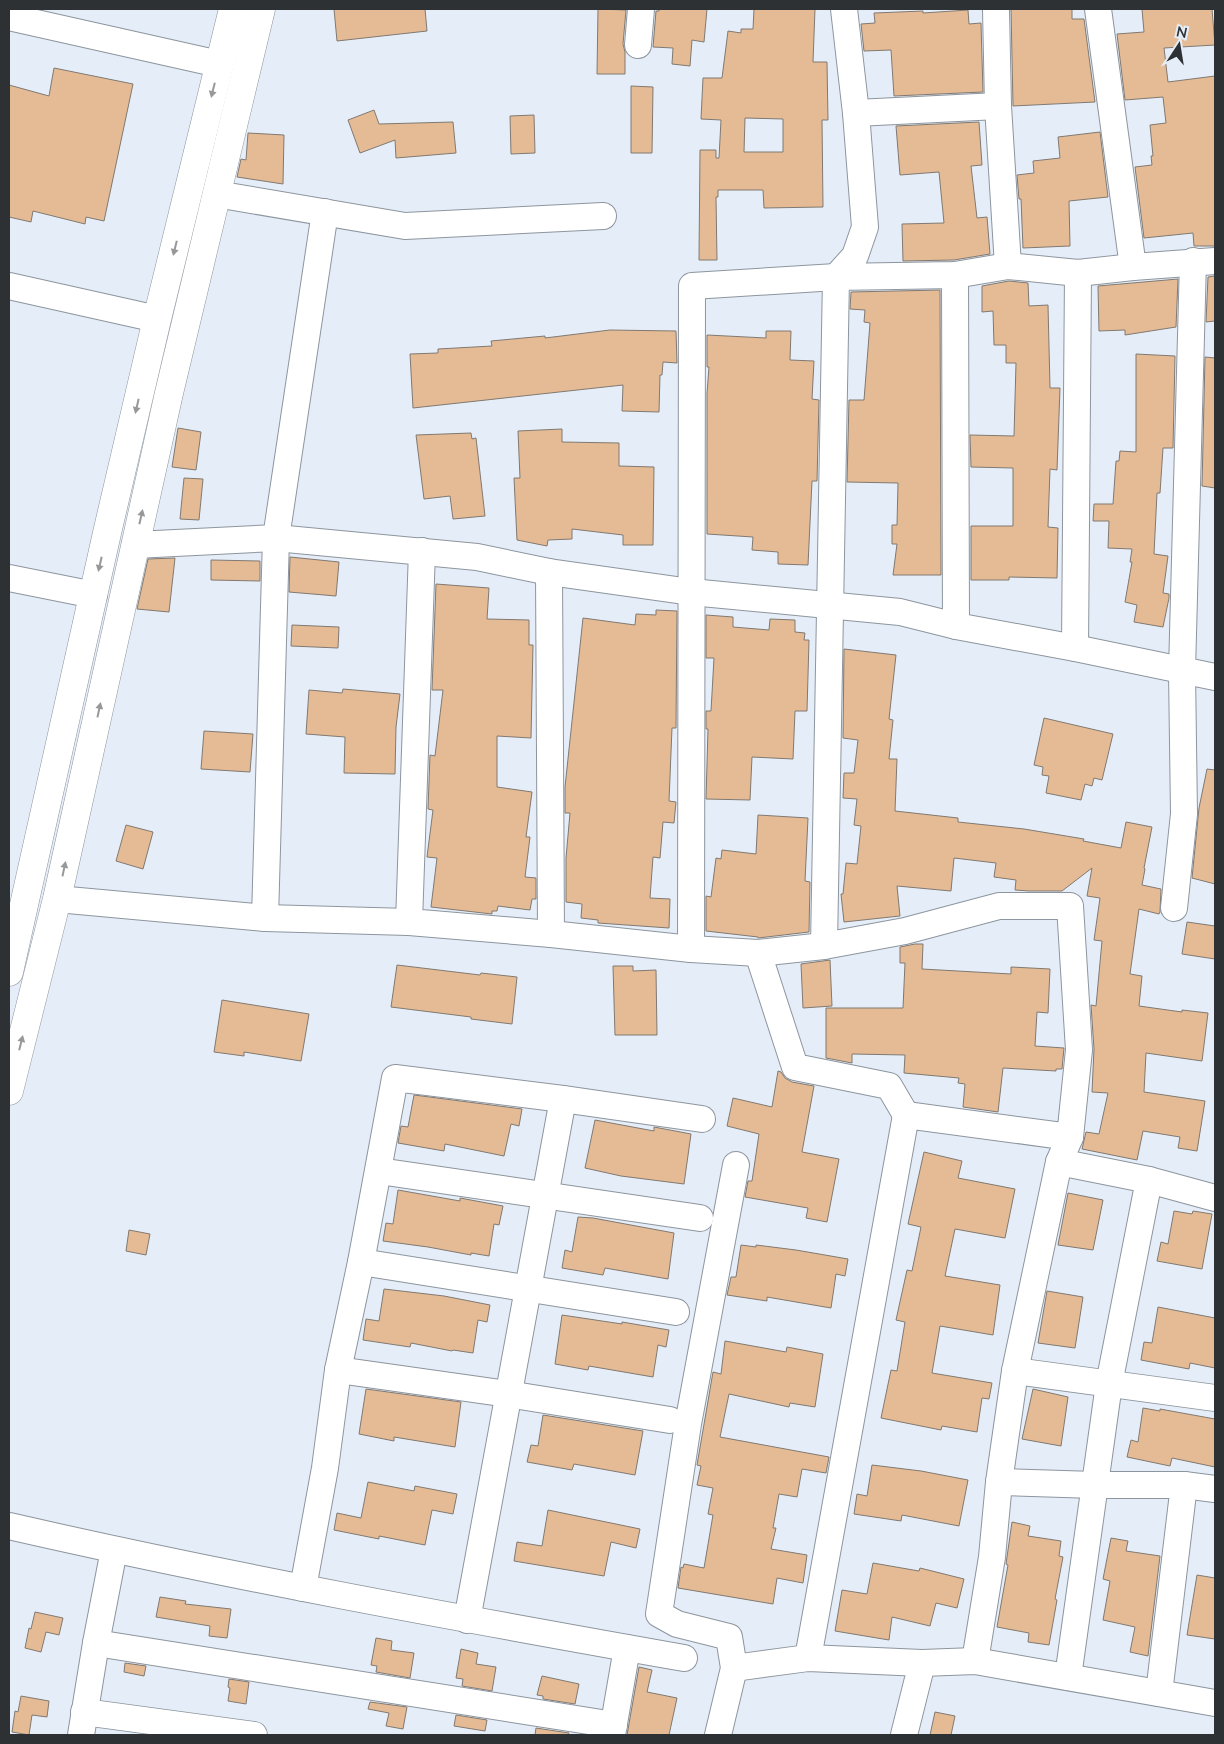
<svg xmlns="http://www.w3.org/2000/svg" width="1224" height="1744" viewBox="0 0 1224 1744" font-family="Lato,sans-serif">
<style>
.building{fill:#e4bb95;stroke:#817971;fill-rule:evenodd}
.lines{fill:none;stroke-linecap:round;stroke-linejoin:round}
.minor-casing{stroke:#8d959e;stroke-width:28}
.primary-casing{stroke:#8d959e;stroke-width:29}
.minor{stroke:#fff;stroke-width:26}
.primary{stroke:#fff;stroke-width:28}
.oneway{fill:#96989a}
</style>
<rect width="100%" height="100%" fill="#e5eef8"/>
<g class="building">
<polygon points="334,9 425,9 427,31 337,41"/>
<polygon points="598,9 626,10 623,44 625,52 625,74 597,74"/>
<polygon points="659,9 707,9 704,42 692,40 690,66 672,64 673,48 653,47 656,11 659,11"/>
<path d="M754 9H815L813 62H827L828 120H822L823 207 764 208 763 190H718V197H716L717 260H699L700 150H716V158H719L721 120 701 119 703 78H722L728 31 741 33V29H753ZM745 118 783 119V152H744Z"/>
<polygon points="1011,9 1072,9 1072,19 1084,19 1095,102 1013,106"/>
<polygon points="1142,9 1212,9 1215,45 1164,48 1168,82 1215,76 1215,246 1194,246 1193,233 1144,238 1135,167 1152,165 1151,156 1153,156 1150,125 1166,123 1163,97 1125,100 1117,34 1144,32"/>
<polygon points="968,10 969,24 981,23 983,92 894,96 891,50 864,51 861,24 875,23 874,13 923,11 923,13"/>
<polygon points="54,68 133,84 104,221 86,217 85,224 33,211 31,222 9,217 9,85 49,96"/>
<polygon points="631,86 653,87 652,153 631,153"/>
<polygon points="374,110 379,124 453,122 456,153 396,158 395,140 360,153 348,120"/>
<polygon points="534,115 535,153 511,154 510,116"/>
<polygon points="979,122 982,165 971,166 977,218 987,217 990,254 954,260 903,261 902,224 944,223 939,172 900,175 896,126"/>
<polygon points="1100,132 1108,197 1069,201 1070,246 1023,248 1021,199 1019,199 1017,175 1034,173 1033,161 1060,158 1058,137"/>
<polygon points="248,133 284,135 283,184 237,177 241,159 246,160"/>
<polygon points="1215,276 1215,321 1206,322 1208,277"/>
<polygon points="1178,279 1176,327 1125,335 1125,330 1099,331 1098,286"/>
<polygon points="1009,281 1028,283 1029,306 1048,305 1050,388 1060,388 1057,470 1050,469 1048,527 1058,528 1057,578 1009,577 1009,580 971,580 971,526 1013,526 1013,468 971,467 970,435 1014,436 1016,363 1006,363 1006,345 994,345 993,311 982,312 982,286"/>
<polygon points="940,290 941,575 893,575 897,544 892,544 892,525 897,525 898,483 847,482 849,400 864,400 870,323 864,322 865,310 850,309 851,292"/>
<polygon points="610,330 676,331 677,363 663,362 662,375 660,375 659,412 622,411 623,385 413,408 410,354 438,353 438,349 492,346 491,341 545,336 545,338"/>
<polygon points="766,331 791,331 790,360 814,361 812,399 819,400 817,481 812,481 808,565 778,564 778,552 752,550 753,537 707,534 707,393 709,367 707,367 707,335 766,338"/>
<polygon points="1136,354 1175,356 1173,448 1163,448 1160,493 1157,493 1154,554 1168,556 1163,593 1169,594 1169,598 1163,627 1134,622 1137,605 1125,602 1132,562 1130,562 1132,549 1108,548 1109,521 1093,521 1094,504 1113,504 1116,461 1119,461 1120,451 1136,452"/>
<polygon points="1205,357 1215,358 1215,488 1202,486"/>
<polygon points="178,428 201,432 196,470 172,467"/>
<polygon points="562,429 562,442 619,443 619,466 654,467 653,545 623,545 623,535 572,529 572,539 548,540 547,546 517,540 514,478 520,478 518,431"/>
<polygon points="471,433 472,439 476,438 485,516 453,519 450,496 424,499 416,435"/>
<polygon points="184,478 203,479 199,520 180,519"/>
<polygon points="290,557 339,562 336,596 289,592"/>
<polygon points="175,558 169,612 137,609 148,559"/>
<polygon points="211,560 260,561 260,581 211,580"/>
<polygon points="436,584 489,588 487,619 529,620 529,645 533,645 531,738 497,736 497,787 532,792 526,837 530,837 525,877 536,878 536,899 532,899 530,910 498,906 497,911 492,911 492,914 431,907 437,858 427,857 433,810 428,809 430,755 435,756 443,690 432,690"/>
<polygon points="656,610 677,611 676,728 672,728 669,801 676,802 674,823 663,822 660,858 653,857 650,898 670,899 669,928 598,923 598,920 581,918 582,904 566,902 566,858 570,813 565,813 565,787 583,618 635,625 636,614 656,615"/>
<polygon points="706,615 733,617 733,627 769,630 770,619 795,620 795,632 805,633 804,640 809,640 807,711 795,711 793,759 752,757 750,800 706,799 708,729 706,729 706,711 711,711 714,658 706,658"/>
<polygon points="292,625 339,627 338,648 291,646"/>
<polygon points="844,649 896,655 889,719 893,720 889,759 897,759 895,811 958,818 958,822 1024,829 1084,839 1083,841 1121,848 1126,822 1152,827 1144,868 1145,869 1142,885 1161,889 1160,912 1159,914 1139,909 1130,974 1142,976 1139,1006 1182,1012 1182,1010 1208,1013 1202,1061 1146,1053 1144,1092 1205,1101 1197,1151 1178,1148 1180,1137 1143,1131 1137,1160 1082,1149 1086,1132 1099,1134 1108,1093 1092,1092 1094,1049 1091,1005 1096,1006 1102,941 1094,940 1100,898 1087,896 1092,868 1062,891 1029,891 1015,890 1016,880 994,877 996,863 954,858 951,891 897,886 900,916 844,922 841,894 843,894 846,863 857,864 861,826 854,825 857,799 843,798 844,773 854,773 858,740 843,738"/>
<polygon points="343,689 400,694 396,727 395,774 344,773 345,737 306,734 309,690 342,693"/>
<polygon points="1044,718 1113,734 1102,780 1094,778 1092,786 1085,784 1081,800 1046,793 1049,776 1042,775 1043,767 1034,765"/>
<polygon points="204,731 253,734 250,772 201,769"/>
<polygon points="1207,769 1215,770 1215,884 1192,878 1199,808"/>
<polygon points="758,815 808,818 805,881 810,882 809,932 758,938 758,937 706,931 706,896 711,897 716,858 721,859 722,850 756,854"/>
<polygon points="126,825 153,832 143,869 116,861"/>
<polygon points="1187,922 1215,926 1215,959 1182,954"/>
<polygon points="915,944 923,944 922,969 1011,974 1011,967 1050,969 1048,1013 1037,1012 1035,1046 1064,1048 1062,1069 1056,1069 1056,1071 1003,1068 998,1112 963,1107 965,1084 958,1083 959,1078 904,1073 905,1055 852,1054 852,1063 826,1058 826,1008 903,1008 905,963 900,963 900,947"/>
<polygon points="830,960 832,1006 803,1008 801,964"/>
<polygon points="397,965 480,975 481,973 517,977 512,1024 471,1019 471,1017 391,1007"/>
<polygon points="613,966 633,966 633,971 656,970 657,1035 615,1035"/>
<polygon points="222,1000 309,1014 301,1061 244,1052 244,1056 214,1052"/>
<polygon points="778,1071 781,1072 785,1078 792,1082 814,1086 802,1152 839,1159 827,1222 806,1218 808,1208 745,1197 748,1181 752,1181 759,1134 727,1126 733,1098 772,1107"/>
<polygon points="414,1095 522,1109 519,1126 511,1124 504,1156 445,1144 444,1151 398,1143 401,1126 408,1127"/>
<polygon points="595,1120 654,1131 654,1127 691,1134 684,1184 621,1176 585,1168"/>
<polygon points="924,1152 962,1161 958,1178 1015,1189 1005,1238 955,1229 945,1276 1000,1285 993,1335 940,1326 932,1373 992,1383 989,1399 982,1398 977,1432 942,1426 941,1430 881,1418 891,1370 897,1371 905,1322 896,1320 907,1270 912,1271 921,1227 908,1224"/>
<polygon points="398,1190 460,1201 460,1198 503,1206 499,1225 494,1224 489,1256 471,1253 471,1255 428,1247 383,1241 386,1223 393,1224"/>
<polygon points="1068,1193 1103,1200 1093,1250 1058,1245"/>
<polygon points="1174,1211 1192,1214 1193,1211 1212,1214 1202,1269 1157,1261 1161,1242 1168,1244"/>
<polygon points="578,1217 593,1218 674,1233 668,1279 605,1268 603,1275 562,1268 565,1250 572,1252"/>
<polygon points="129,1230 150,1234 146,1255 126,1251"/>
<polygon points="741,1245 756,1247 756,1245 796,1250 848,1259 845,1276 836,1274 831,1308 767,1297 767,1301 727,1295 731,1277 736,1277"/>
<polygon points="384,1289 444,1296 490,1305 487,1322 478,1320 473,1353 453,1350 452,1351 411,1343 410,1347 363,1340 366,1319 379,1321"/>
<polygon points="1047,1291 1083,1297 1075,1348 1038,1343"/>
<polygon points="1158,1307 1215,1318 1215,1368 1190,1363 1189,1369 1141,1360 1144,1342 1152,1343"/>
<polygon points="562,1315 622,1324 622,1322 669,1330 666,1347 658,1345 653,1377 589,1366 588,1370 555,1364"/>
<polygon points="725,1341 786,1352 787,1347 823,1354 815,1407 790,1403 789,1407 729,1394 720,1437 829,1457 826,1473 802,1469 797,1497 779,1494 773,1528 776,1528 771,1549 807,1555 803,1583 777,1578 773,1604 678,1588 681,1567 683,1568 684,1564 704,1568 713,1515 708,1514 713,1488 697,1485 701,1466 697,1465 713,1372 721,1374"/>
<polygon points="366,1389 461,1402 455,1447 394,1437 394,1441 359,1434"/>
<polygon points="1033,1389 1068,1397 1061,1446 1022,1439"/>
<polygon points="1143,1408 1160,1411 1160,1409 1215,1419 1215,1467 1172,1458 1170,1466 1127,1457 1131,1440 1138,1442"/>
<polygon points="543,1415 643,1431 635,1475 574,1464 572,1470 527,1462 531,1445 538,1446"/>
<polygon points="872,1465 921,1471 968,1480 959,1526 902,1515 901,1521 854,1514 857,1494 867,1496"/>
<polygon points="368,1482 414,1491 415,1486 457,1494 453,1514 432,1510 425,1545 379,1536 379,1539 334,1530 337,1513 361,1518"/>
<polygon points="548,1510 640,1529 636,1548 611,1542 604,1576 514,1561 517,1542 542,1546"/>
<polygon points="1012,1522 1030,1526 1028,1536 1061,1541 1059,1556 1063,1557 1055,1599 1057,1600 1049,1645 1028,1642 1029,1633 997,1627 1008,1565 1006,1564"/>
<polygon points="1111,1538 1128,1541 1126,1551 1160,1556 1148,1656 1130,1652 1135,1627 1103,1620 1110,1581 1103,1579"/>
<polygon points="873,1563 919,1571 920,1568 964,1579 957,1608 936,1603 930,1626 892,1617 889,1640 835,1631 842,1590 867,1594"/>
<polygon points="1197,1575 1215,1578 1215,1639 1187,1635"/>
<polygon points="160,1597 186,1601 185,1604 231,1609 227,1638 209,1636 210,1626 156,1617"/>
<polygon points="35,1612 63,1618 59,1635 46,1632 41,1652 25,1648 29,1628 31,1629"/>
<polygon points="376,1638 392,1641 391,1650 414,1653 410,1678 376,1672 377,1666 371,1665"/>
<polygon points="461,1649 478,1653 476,1664 496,1667 492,1691 462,1686 463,1679 456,1678"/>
<polygon points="125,1663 146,1666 144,1676 124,1672"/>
<polygon points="639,1667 652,1670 647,1692 677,1698 669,1735 627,1735"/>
<polygon points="542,1676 579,1684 575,1704 543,1699 543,1696 537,1695"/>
<polygon points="229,1679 249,1682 246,1704 228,1701 230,1688 228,1687"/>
<polygon points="21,1696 49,1701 47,1717 32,1715 29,1735 12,1732 15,1711 18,1712"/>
<polygon points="370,1702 407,1707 403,1729 386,1726 389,1713 368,1709"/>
<polygon points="935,1712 955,1716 951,1735 930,1735"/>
<polygon points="456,1715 487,1720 485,1731 454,1726"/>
<polygon points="536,1728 569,1733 568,1735 535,1735"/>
</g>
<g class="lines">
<g class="minor-casing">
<g id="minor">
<polyline points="844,9 856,113 865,227 855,256 836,277 955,275 1008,266 1078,273 1133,267 1215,261"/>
<polyline points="996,9 998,106 1008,266"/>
<polyline points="1098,9 1133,267"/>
<polyline points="9,17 219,64"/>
<polyline points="638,45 641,9"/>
<polyline points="856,113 998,106"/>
<polyline points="216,194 405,226 603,216"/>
<polyline points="955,275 956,626"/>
<polyline points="9,286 157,319"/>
<polyline points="135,545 276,538 477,557 549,572 691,592 900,612 956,626 1075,648 1215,677"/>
<polyline points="422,551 409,922 551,934 691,949 758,953 824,946 905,931 999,906 1070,906 1079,1050 1070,1137"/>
<polyline points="549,572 551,934"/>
<polyline points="9,578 94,595"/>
<polyline points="1075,648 1078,273"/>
<polyline points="57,899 265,918 276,538 325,212"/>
<polyline points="1174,908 1184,814 1182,671 1193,261"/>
<polyline points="265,918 409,922"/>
<polyline points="691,949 692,286 836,277 824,946"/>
<polyline points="758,953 795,1067 889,1086 906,1115"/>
<polyline points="379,1171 700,1218"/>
<polyline points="361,1262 676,1312"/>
<polyline points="338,1370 508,1394 670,1420"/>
<polyline points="1015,1371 1215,1398"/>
<polyline points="999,1482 1095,1485 1184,1485 1215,1489"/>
<path d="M9 1526C232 1577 458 1618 684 1658"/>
<polyline points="303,1588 325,1468 338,1370 361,1262 395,1078 563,1099 702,1119"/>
<polyline points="467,1620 563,1099"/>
<polyline points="96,1643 614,1725"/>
<polyline points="808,1658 906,1115 1070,1137 1059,1162"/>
<polyline points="975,1661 992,1557 999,1482 1015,1371 1059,1162 1149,1180 1215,1198"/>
<polyline points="734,1668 808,1658 922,1663 975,1661 1215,1703"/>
<polyline points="1068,1677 1109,1384 1149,1180"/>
<polyline points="1159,1693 1184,1485"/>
<polyline points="84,1712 254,1735"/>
<polyline points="81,1735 96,1643 114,1550"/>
<polyline points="612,1735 627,1648"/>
<polyline points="718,1735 734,1668 729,1637 677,1624 659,1614 688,1424 736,1165"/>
<polyline points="904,1735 922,1663"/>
</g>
</g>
<g class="primary-casing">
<g id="primary">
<polyline points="9,972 107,533 157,319 233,9"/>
<polyline points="9,1091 57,899 169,393 261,9"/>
</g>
</g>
<use href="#minor" class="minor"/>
<use href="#primary" class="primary"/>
</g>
<defs><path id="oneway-solid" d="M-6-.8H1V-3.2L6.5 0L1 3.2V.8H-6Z" transform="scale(1.25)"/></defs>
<g class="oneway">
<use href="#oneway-solid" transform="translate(213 90) rotate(104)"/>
<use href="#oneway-solid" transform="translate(175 248) rotate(104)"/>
<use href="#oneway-solid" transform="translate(137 406) rotate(103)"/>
<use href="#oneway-solid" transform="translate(141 517) rotate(-77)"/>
<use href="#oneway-solid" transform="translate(100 564) rotate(103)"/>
<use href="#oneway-solid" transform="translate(99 710) rotate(-78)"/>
<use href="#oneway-solid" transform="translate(64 869) rotate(-78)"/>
<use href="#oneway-solid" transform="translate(21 1043) rotate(-76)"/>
</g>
<rect width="1224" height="1744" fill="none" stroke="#2d3134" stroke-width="20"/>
<g transform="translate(1179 45) rotate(12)" stroke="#e5eef8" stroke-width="4" paint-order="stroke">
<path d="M0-4L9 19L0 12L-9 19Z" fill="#2d3134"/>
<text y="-8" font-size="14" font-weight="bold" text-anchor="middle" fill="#2d3134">N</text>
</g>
</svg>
